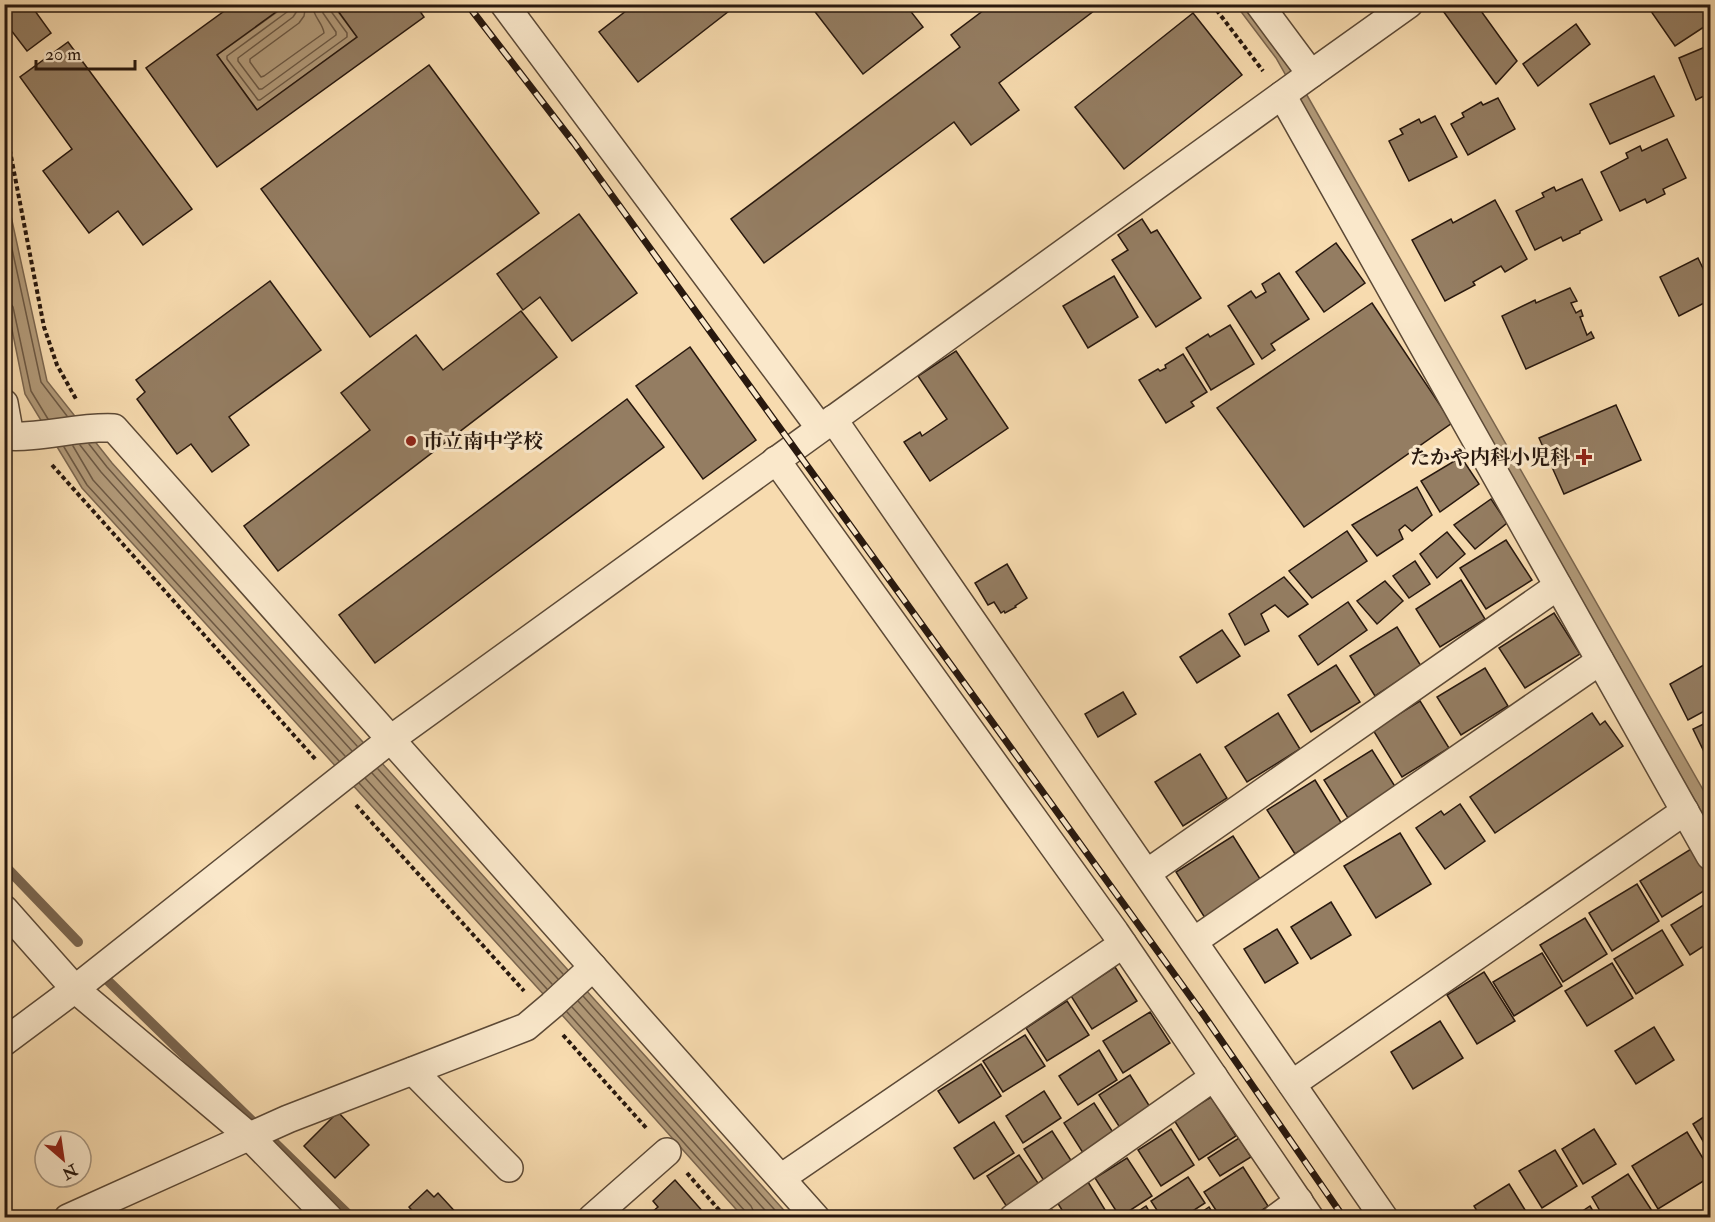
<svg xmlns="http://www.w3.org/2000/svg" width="1715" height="1222" viewBox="0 0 1715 1222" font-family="'IM FELL Double Pica','Noto Serif JP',serif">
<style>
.water{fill:#b19978;stroke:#7a654e;stroke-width:1.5}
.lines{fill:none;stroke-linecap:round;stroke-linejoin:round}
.shore{stroke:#6c5843;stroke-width:1.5}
.stream{stroke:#7a654e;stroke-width:10}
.building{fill:#947d62;stroke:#28180e;stroke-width:1.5}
.street-casing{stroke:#5c4936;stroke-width:30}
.path{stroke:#28180e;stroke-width:4;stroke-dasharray:4.5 3;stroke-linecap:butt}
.street{stroke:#fae8cb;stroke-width:27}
.rail-casing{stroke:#28180e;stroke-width:7}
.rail{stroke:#fae8cb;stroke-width:4.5;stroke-dasharray:14;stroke-linecap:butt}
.poi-dot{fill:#8f2418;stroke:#fae8cb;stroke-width:2}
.labels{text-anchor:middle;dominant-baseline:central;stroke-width:6;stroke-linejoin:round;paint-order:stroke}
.poi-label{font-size:20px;font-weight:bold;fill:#28180e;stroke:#fae8cb;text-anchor:start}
</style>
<rect width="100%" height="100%" fill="#f7dbaf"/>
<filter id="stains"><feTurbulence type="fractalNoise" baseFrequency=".00333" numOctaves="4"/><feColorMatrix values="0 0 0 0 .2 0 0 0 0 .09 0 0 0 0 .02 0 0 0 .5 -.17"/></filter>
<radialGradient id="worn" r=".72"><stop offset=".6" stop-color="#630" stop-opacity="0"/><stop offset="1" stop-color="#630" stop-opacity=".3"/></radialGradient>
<g class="water">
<polygon points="287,5 333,5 357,37 257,110 217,55"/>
<polygon points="1236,5 1246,5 1282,53 1308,97 1710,802 1710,827 1276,58"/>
<polygon points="4,184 47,381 112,463 790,1217 743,1217 545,996 82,488 25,394 5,295"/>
</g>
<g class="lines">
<g class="shore">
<polyline points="290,4 287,12 227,56 227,59 258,100 260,100 347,37 347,33 330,10 329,4"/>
<polyline points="297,4 297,11 293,17 238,58 238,61 259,89 262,89 336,35 336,32 323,13 321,4"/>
<path d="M306 4 304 16 299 23 250 59V62L261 77 264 76 324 33C323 23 313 17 312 4"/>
<polyline points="4,212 41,382 67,416"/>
<polyline points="4,302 10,303 13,307 31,391 48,419"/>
<polyline points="89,444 107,467 357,746"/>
<polyline points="80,445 101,472 352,751"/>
<polyline points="73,446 93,480 345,756"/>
<polyline points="64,447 87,485 339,761"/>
<polyline points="378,769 563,974"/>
<polyline points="372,773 558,979"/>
<polyline points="365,778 552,984"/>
<polyline points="359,783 547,989"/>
<polyline points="583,996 782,1218"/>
<polyline points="578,1001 772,1218"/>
<polyline points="572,1007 751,1206 754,1212 755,1218"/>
<polyline points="567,1012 745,1211 747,1218"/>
</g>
<g class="stream">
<polyline points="4,865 78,942"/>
<polyline points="102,975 352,1218"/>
</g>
</g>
<g class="building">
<polygon points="4,4 30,4 51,33 27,51 4,21"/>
<polygon points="234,4 287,4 217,55 257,110 357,37 333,4 415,4 424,17 217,167 146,68"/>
<polygon points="635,4 738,4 638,82 599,32"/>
<polygon points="809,4 905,4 923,27 863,74"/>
<polygon points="992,4 1103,4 999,83 1019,110 971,145 954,122 764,263 731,219 960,47 951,35"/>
<polygon points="1438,4 1476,4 1517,61 1496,84"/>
<polygon points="1646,4 1710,4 1710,23 1675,46"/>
<polygon points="1193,13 1242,75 1124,169 1075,107"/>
<polygon points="1576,24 1590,44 1538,86 1523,64"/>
<polygon points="68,42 192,209 143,245 118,211 89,233 43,171 72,149 20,77"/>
<polygon points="1710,45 1710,93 1696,100 1679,58"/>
<polygon points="429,65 539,213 370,337 261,189"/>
<polygon points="1654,76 1674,116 1610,144 1590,104"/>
<polygon points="1498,98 1515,129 1468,155 1451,124 1464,117 1462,113 1481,102 1483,105"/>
<polygon points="1435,116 1457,157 1409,181 1389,141 1403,134 1400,129 1419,119 1421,123"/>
<polygon points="1667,139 1686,178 1663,189 1665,194 1647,203 1645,199 1620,211 1601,172 1628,158 1626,153 1640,146 1642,151"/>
<polygon points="1582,179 1602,220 1580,231 1580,233 1563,241 1561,237 1535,250 1516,211 1544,197 1542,193 1554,187 1556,191"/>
<polygon points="1495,200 1527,259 1505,272 1501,266 1473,282 1475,285 1445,301 1412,240 1451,219 1453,223"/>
<polygon points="579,214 637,293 572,341 540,297 523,310 497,274"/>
<polygon points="1142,219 1151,233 1157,230 1201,298 1156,327 1112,260 1128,250 1118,235"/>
<polygon points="1336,243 1365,283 1324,312 1296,272"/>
<polygon points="1698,258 1710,283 1710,300 1679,316 1660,277"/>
<polygon points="1279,273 1309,319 1271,344 1275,350 1262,359 1228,306 1251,291 1256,298 1266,292 1262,284"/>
<polygon points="1114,276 1138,317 1088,348 1063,306"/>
<polygon points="270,281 321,350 229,417 249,445 212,472 191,444 177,454 137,399 145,392 136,380"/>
<polygon points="1570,288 1577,301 1571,303 1576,313 1581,310 1583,316 1580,317 1587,335 1591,332 1594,338 1526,369 1502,316 1535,300 1536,303"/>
<polygon points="1372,303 1452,423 1304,527 1217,408"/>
<polygon points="521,311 557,357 278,571 244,526 370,430 341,393 416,335 443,370"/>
<polygon points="1230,325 1254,364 1211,390 1186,348 1208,334 1210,337"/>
<polygon points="690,347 756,440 703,479 636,386"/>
<polygon points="956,351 1008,428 930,481 904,442 920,432 922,436 947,419 918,376"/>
<polygon points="1183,354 1207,392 1191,402 1194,406 1166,423 1139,380 1158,369 1160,371 1166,368 1165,365"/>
<polygon points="627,399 664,447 375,663 339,615"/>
<polygon points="1616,405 1641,460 1564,494 1539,438"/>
<polygon points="1461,457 1479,484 1440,512 1421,481"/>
<polygon points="1417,487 1432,515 1412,531 1405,525 1399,530 1403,539 1377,556 1352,525"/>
<polygon points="1491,499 1507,523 1475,549 1454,525"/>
<polygon points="1347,531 1367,561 1312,598 1289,571"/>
<polygon points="1447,532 1465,554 1437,578 1420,554"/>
<polygon points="1506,540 1532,580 1486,609 1460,568"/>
<polygon points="1415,561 1430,584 1409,598 1393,576"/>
<polygon points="1007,564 1027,598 1015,606 1016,607 1005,613 1004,611 1001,613 994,602 988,605 975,583"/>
<polygon points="1284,577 1308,604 1288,617 1275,605 1261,614 1269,631 1245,645 1229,614"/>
<polygon points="1461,580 1485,619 1440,647 1416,609"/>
<polygon points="1385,581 1403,601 1377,624 1357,601"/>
<polygon points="1348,602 1367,630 1318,665 1299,636"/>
<polygon points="1554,613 1580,654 1525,688 1499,648"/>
<polygon points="1397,627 1421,666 1375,696 1350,656"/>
<polygon points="1222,630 1240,656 1197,683 1180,657"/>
<polygon points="1709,662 1710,708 1688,720 1670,684"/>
<polygon points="1336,665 1360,702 1311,732 1288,695"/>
<polygon points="1485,668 1508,706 1461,735 1437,697"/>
<polygon points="1123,692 1136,714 1098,737 1085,714"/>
<polygon points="1420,701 1449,748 1402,777 1373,730"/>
<polygon points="1278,713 1300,749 1247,782 1225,747"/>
<polygon points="1592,713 1600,725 1605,721 1623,746 1495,833 1470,797"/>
<polygon points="1710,721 1710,764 1693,729"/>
<polygon points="1372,750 1396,788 1348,818 1324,780"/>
<polygon points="1200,754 1227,798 1183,826 1155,782"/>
<polygon points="1315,780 1342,824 1295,854 1267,810"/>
<polygon points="1460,804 1485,841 1445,869 1416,828 1441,811 1444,815"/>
<polygon points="1400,833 1431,884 1376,918 1344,866"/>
<polygon points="1233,836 1262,882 1205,918 1176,872"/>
<polygon points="1691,849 1710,880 1710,887 1662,917 1640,881"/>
<polygon points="1637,884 1659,921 1612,951 1589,913"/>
<polygon points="1710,901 1710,942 1690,955 1671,925"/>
<polygon points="1331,902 1351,935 1311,959 1291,927"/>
<polygon points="1585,918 1607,954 1563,982 1540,945"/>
<polygon points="1277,929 1298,963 1265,983 1244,949"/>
<polygon points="1662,930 1683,965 1636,994 1614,959"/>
<polygon points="1542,953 1562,986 1514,1016 1493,982"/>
<polygon points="1612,963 1633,998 1587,1026 1565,991"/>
<polygon points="1115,967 1137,1001 1092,1029 1071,996"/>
<polygon points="1484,972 1515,1021 1477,1044 1447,995"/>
<polygon points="1067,1001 1089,1035 1047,1061 1026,1028"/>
<polygon points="1150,1012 1170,1043 1123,1073 1103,1041"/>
<polygon points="1440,1021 1463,1058 1413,1089 1391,1052"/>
<polygon points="1654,1027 1674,1060 1636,1084 1615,1051"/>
<polygon points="1025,1035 1045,1066 1003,1092 983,1061"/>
<polygon points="1099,1050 1117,1080 1078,1105 1059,1076"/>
<polygon points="981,1064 1001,1096 959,1123 938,1091"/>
<polygon points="1130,1075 1155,1115 1124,1134 1099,1095"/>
<polygon points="1044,1091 1061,1118 1023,1143 1006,1116"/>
<polygon points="1211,1097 1236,1136 1199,1160 1174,1120"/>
<polygon points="1094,1103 1116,1137 1085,1156 1064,1123"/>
<polygon points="338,1112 369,1145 335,1178 304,1146"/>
<polygon points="1710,1113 1710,1153 1693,1124"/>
<polygon points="994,1122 1014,1153 974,1179 954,1148"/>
<polygon points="1171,1129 1194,1165 1161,1186 1138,1150"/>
<polygon points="1594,1129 1616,1164 1583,1184 1562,1149"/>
<polygon points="1052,1131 1074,1165 1046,1184 1024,1149"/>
<polygon points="1687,1132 1710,1170 1710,1177 1658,1209 1632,1166"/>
<polygon points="1239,1138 1251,1157 1220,1176 1208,1158"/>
<polygon points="1555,1150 1577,1186 1542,1208 1519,1171"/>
<polygon points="1019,1155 1040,1186 1007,1207 987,1176"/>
<polygon points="1127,1158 1152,1196 1120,1217 1095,1178"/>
<polygon points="1243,1167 1268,1206 1250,1218 1221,1218 1204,1192"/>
<polygon points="1628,1174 1656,1217 1604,1218 1592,1197"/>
<polygon points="1188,1177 1205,1203 1182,1218 1162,1218 1151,1201"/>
<polygon points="675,1180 704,1213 699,1218 645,1218 658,1207 653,1201"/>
<polygon points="1088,1182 1110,1218 1067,1218 1057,1202"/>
<polygon points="1509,1184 1530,1218 1481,1218 1474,1206"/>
<polygon points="427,1190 434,1197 438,1193 461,1218 413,1218 416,1215 409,1207"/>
<polygon points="1146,1206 1153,1218 1128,1218"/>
<polygon points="1590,1206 1597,1218 1572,1218"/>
<polygon points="1209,1207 1216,1218 1193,1218"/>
<polygon points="1052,1210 1057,1218 1041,1218"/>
</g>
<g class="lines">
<g class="street-casing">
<g id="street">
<polyline points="504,4 820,428"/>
<polyline points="1259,4 1311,74"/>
<polyline points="1282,95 1710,856"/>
<polyline points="4,403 10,436"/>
<polyline points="833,419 1384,1218"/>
<path d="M4 436C41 439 77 426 114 428L816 1218"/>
<polyline points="776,460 1115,932 1310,1218"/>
<polyline points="1147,873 1558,586"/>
<polyline points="4,909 75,989 249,1136 329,1218"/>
<polyline points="1194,941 1600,661"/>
<polyline points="4,1042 75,989 391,739 1311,74 1409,4"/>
<polyline points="413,1071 509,1168"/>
<polyline points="1292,1084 1685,811"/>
<polyline points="781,1178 1123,944"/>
<polyline points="68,1218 288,1119 526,1027 552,1005 593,967"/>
<polyline points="592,1218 667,1152"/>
<polyline points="1013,1218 1214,1077"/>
<polyline points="1276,1218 1299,1201"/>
</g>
</g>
<g class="path">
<polyline points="1212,4 1263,71"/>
<polyline points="4,120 44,327 57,365 76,399"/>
<polyline points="52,465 317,761"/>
<polyline points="356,805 524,991"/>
<polyline points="563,1035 648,1130"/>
<polyline points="687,1173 726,1218"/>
</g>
<use href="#street" class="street"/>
<g class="rail-casing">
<polyline id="rail" points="467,4 574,143 1203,1014 1344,1218"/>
</g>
<use href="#rail" class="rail"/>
</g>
<g class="poi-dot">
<circle cx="411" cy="441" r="6"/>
<path d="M1581 448h6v6h6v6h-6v6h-6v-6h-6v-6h6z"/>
</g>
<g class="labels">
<g class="poi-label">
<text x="423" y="441">市立南中学校</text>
<text x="1570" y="457" text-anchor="end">たかや内科小児科</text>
</g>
</g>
<rect width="1715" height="1222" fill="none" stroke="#f7dbaf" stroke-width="24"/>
<rect x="6" y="6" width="1703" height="1210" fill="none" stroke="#28180e" stroke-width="3"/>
<rect x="12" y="12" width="1691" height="1198" fill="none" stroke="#28180e" stroke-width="1.5"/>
<g transform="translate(63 1159) rotate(151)"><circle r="28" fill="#fae8cb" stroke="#a6957f" stroke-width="1.5"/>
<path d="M0-4.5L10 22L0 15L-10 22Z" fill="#8f2418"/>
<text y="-9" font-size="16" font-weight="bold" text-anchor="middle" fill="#28180e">N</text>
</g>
<path d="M36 60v9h99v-9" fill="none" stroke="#28180e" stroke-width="3"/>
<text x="45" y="60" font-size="18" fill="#28180e" stroke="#fae8cb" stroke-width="4.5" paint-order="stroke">20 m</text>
<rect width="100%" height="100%" filter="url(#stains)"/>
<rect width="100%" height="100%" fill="url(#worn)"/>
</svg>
